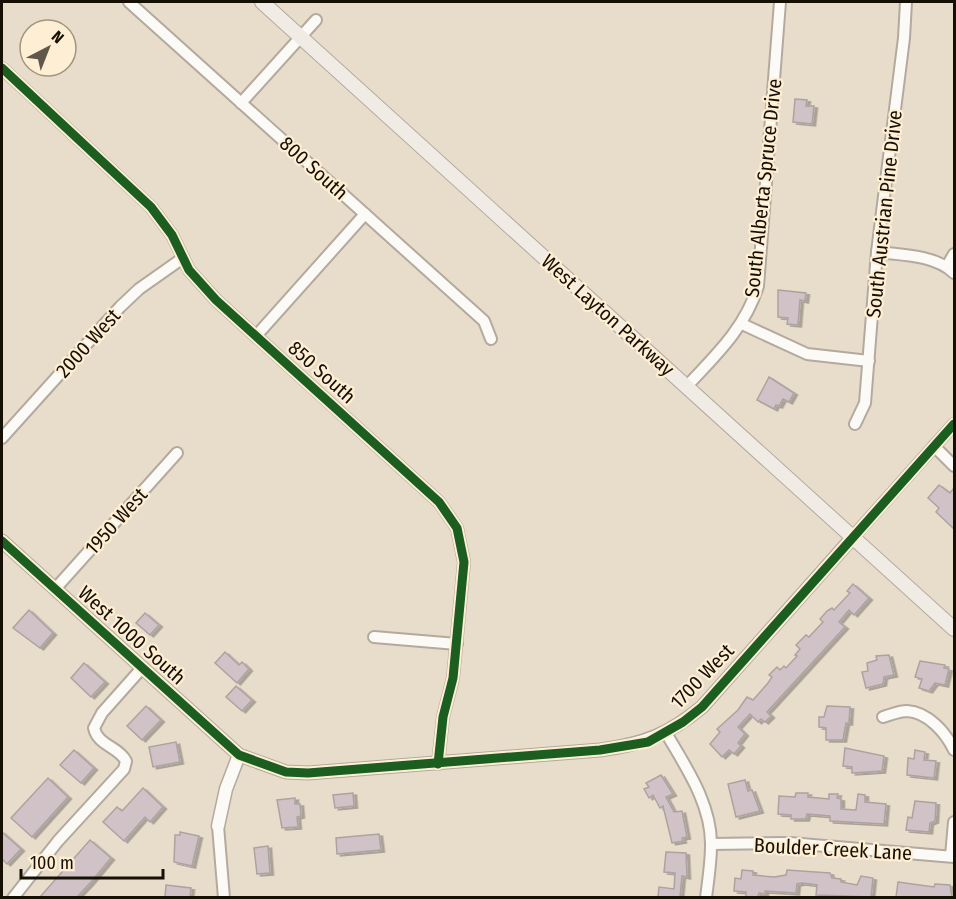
<svg xmlns="http://www.w3.org/2000/svg" width="956" height="899" viewBox="0 0 956 899" font-family="'Fira Sans Condensed',sans-serif">
<style>
.building{fill:#d0c2c7;stroke:#aca3a1;stroke-width:1.5;filter:url(#shadow)}
.lines{fill:none;stroke-linecap:round;stroke-linejoin:round}
.minor-casing{stroke:#b3aa9d;stroke-width:14}
.tertiary-casing{stroke:#b3aa9d;stroke-width:15}
.secondary-casing{stroke:#b3aa9d;stroke-width:16}
.minor{stroke:#fcfaf7;stroke-width:10}
.tertiary{stroke:#fcfaf7;stroke-width:12}
.secondary{stroke:#f0ebe5;stroke-width:14}
.cycleway-casing{stroke:#feeed4;stroke-width:13}
.cycleway{stroke:#1b5e20;stroke-width:9}
.labels{text-anchor:middle;dominant-baseline:central;stroke-width:4.5;stroke-linejoin:round;paint-order:stroke}
.street-label{font-size:20px;fill:#150f04;stroke:#feeed4}
</style>
<defs>
<filter id="shadow"><feDropShadow dx="3.5" dy="2" stdDeviation="0" flood-color="#0004"/></filter>
</defs>
<rect width="100%" height="100%" fill="#e8ddcb"/>
<g class="building">
<polygon points="795,99 807,100 806,106 814,106 812,124 793,122"/>
<polygon points="778,290 806,293 805,301 800,300 798,325 787,324 788,318 778,317"/>
<polygon points="769,377 794,393 789,402 783,399 779,406 776,405 774,409 757,400"/>
<polygon points="939,485 950,493 954,488 954,529 936,512 939,508 928,498"/>
<polygon points="853,584 869,598 854,615 849,610 839,622 845,627 767,712 771,716 765,722 761,719 758,722 750,714 738,727 745,734 738,743 741,746 734,754 729,750 722,757 710,744 720,732 717,729 738,710 747,697 753,700 768,683 772,677 769,675 777,667 780,670 784,666 786,668 797,656 795,655 800,649 796,645 806,635 809,637 823,622 820,619 827,611 832,608 834,610 850,593 847,591"/>
<polygon points="29,610 53,633 40,648 13,628"/>
<polygon points="145,613 159,625 150,635 136,623"/>
<polygon points="225,652 239,665 242,662 249,669 237,683 215,663"/>
<polygon points="889,655 894,675 884,677 883,684 866,688 862,672 868,671 867,663 877,660 876,656"/>
<polygon points="920,661 945,665 944,668 949,669 945,685 935,683 929,691 919,688 922,679 915,677"/>
<polygon points="84,663 105,682 91,697 71,678"/>
<polygon points="236,686 252,700 242,711 226,697"/>
<polygon points="146,706 161,720 142,740 127,726"/>
<polygon points="827,706 850,707 849,723 846,723 843,740 826,740 826,728 819,727 819,717 824,717"/>
<polygon points="176,742 180,762 153,767 149,747"/>
<polygon points="845,748 884,756 882,771 852,773 852,767 843,766"/>
<polygon points="74,750 94,768 81,783 60,765"/>
<polygon points="915,750 925,752 924,760 936,761 934,778 907,775 908,758 914,759"/>
<polygon points="661,775 673,794 666,797 674,812 682,811 687,837 682,838 683,841 672,843 663,806 660,808 653,795 649,798 644,789 649,787 646,783"/>
<polygon points="48,778 68,797 32,837 11,818"/>
<polygon points="745,780 748,791 752,790 760,811 736,817 728,784"/>
<polygon points="143,788 163,807 150,822 145,817 124,841 103,822 117,807 122,811"/>
<polygon points="353,793 354,806 335,808 333,795"/>
<polygon points="796,793 808,793 808,797 829,799 829,794 838,794 837,798 841,799 841,809 856,810 858,794 865,795 865,802 886,804 884,824 830,821 830,816 807,814 806,819 791,819 791,815 778,814 779,796 795,797"/>
<polygon points="295,798 295,804 300,804 301,816 297,817 298,827 282,828 277,800"/>
<polygon points="915,801 936,803 935,821 930,823 929,832 906,830 908,817 912,818"/>
<polygon points="2,832 21,849 7,864 2,859"/>
<polygon points="180,832 199,836 192,866 174,862 175,835 180,835"/>
<polygon points="379,834 381,850 337,854 336,838"/>
<polygon points="90,840 111,858 91,882 77,897 40,897"/>
<polygon points="268,846 270,873 257,874 254,848"/>
<polygon points="666,852 686,853 687,877 682,876 680,897 658,897 659,887 674,889 675,873 664,872"/>
<polygon points="742,870 753,871 753,875 774,877 786,875 787,870 830,873 832,878 841,879 841,882 857,885 861,876 873,878 871,897 816,895 817,885 802,883 797,884 796,893 765,891 765,894 759,893 758,897 746,897 746,892 734,891 735,878 741,879"/>
<polygon points="898,882 934,887 935,884 950,885 952,897 896,897"/>
<polygon points="166,885 191,888 190,897 165,897"/>
</g>
<g class="lines">
<g class="minor-casing">
<g id="minor">
<polyline points="129,2 484,321 491,339"/>
<polyline points="2,68 151,207 172,235 189,270 216,300 439,502 457,528 464,562 453,678 443,717 438,764"/>
<polyline points="241,103 316,20"/>
<path d="M877 252C903 255 935 255 954 273"/>
<polyline points="947,266 954,254"/>
<polyline points="742,324 807,354 869,361"/>
<polyline points="256,336 365,214"/>
<path d="M687 386C716 355 745 328 758 286L780 2"/>
<polyline points="855,424 865,403 877,252 904,38 906,2"/>
<polyline points="2,438 120,307 139,289 183,258"/>
<polyline points="934,446 954,466"/>
<polyline points="853,537 954,424"/>
<polyline points="55,589 177,453"/>
<polyline points="374,637 457,644"/>
<path d="M883 717C890 715 899 711 907 711 928 712 946 733 954 750"/>
<path d="M666 733C686 767 712 805 711 846 711 863 708 881 706 898"/>
<polyline points="218,826 224,898"/>
<polyline points="712,844 790,843 954,857"/>
<polyline points="951,856 954,822"/>
<path d="M13 898 58 841 124 769 126 761C118 746 98 746 94 728L102 713 142 668"/>
</g>
</g>
<g class="tertiary-casing">
<g id="tertiary">
<path d="M2 541 239 755 286 772 308 773 600 750C644 744 668 735 702 707L853 537"/>
<polyline points="218,826 226,789 239,755"/>
</g>
</g>
<g class="secondary-casing">
<polyline id="secondary" points="262,2 954,629"/>
</g>
<use href="#minor" class="minor"/>
<use href="#tertiary" class="tertiary"/>
<use href="#secondary" class="secondary"/>
<g class="cycleway-casing">
<g id="cycleway">
<polyline points="2,68 151,207 172,235 189,270 216,300 439,502 457,528 464,562 453,678 443,717 438,764"/>
<polyline points="2,541 239,755 286,772 308,773 600,750 648,742 683,722 702,707 954,424"/>
</g>
</g>
<use href="#cycleway" class="cycleway"/>
</g>
<g class="labels">
<g class="street-label">
<text transform="translate(314 168) rotate(42)">800 South</text>
<text transform="translate(763 188) rotate(-84)">South Alberta Spruce Drive</text>
<text transform="translate(884 214) rotate(-84)">South Austrian Pine Drive</text>
<text transform="translate(608 315) rotate(42)">West Layton Parkway</text>
<text transform="translate(88 343) rotate(-48)">2000 West</text>
<text transform="translate(322 372) rotate(42)">850 South</text>
<text transform="translate(116 521) rotate(-48)">1950 West</text>
<text transform="translate(132 635) rotate(42)">West 1000 South</text>
<text transform="translate(702 676) rotate(-46)">1700 West</text>
<text transform="translate(833 849) rotate(3)">Boulder Creek Lane</text>
</g>
</g>
<rect width="956" height="899" fill="none" stroke="#150f04" stroke-width="6"/>
<g transform="translate(48 48) rotate(42)"><circle r="28" fill="#feeed4" stroke="#a19581" stroke-width="1.5"/>
<path d="M0-4.5L10 22L0 15L-10 22Z" fill="#5f574a"/>
<text y="-9" font-size="16" font-weight="bold" text-anchor="middle" fill="#150f04">N</text>
</g>
<path d="M21 869v9h142v-9" fill="none" stroke="#150f04" stroke-width="3"/>
<text x="30" y="869" font-size="18" fill="#150f04" stroke="#feeed4" stroke-width="4.5" paint-order="stroke">100 m</text>
</svg>
